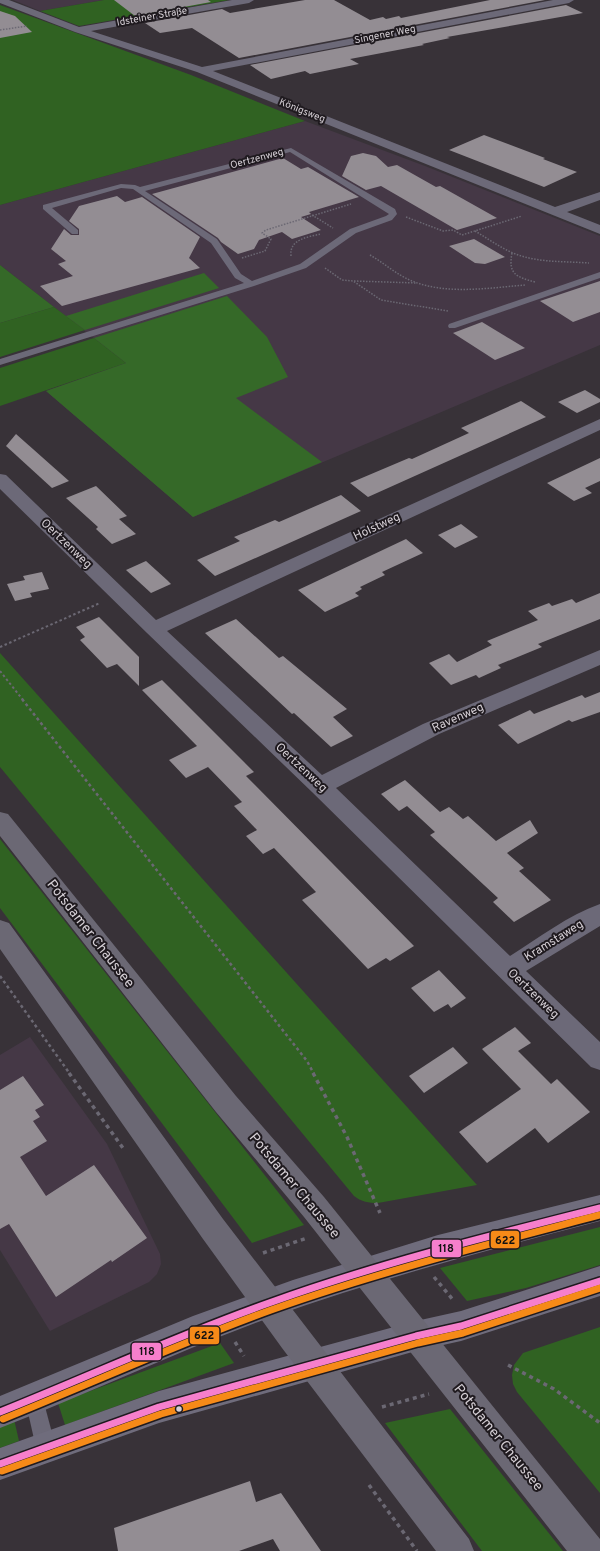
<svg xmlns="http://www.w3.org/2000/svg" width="600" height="1551" viewBox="0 0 600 1551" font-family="Overpass,sans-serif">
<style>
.built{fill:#453846}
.green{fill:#306222}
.forest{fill:#356928}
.building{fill:#938d93}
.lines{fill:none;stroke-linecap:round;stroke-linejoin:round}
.path-far3{stroke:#6b6873;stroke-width:1.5;stroke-dasharray:1.5 1.5;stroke-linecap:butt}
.path-far2{stroke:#6b6873;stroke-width:2;stroke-dasharray:2.5 2.5;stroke-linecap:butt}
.path-far1{stroke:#6b6873;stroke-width:2.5;stroke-dasharray:3 3;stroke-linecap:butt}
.path{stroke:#6b6873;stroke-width:3.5;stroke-dasharray:4 4;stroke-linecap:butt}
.lane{fill:#6c6978;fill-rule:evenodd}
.street{fill:#6c6978;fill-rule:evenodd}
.secondary{fill:#6f6c7c;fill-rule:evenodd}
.primary{fill:#6b6874;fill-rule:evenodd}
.bus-1-casing{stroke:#1f1a1f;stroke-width:10}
.bus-2-casing{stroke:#1f1a1f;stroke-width:10}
.bus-1{stroke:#f67fcc;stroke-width:7}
.bus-2{stroke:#f68a18;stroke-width:7}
.bus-dot{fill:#d5cfd5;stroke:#1f1a1f;stroke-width:1.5}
.labels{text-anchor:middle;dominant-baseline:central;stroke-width:4;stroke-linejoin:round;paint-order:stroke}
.far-street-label{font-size:10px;fill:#d5cfd5;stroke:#1f1a1f}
.street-label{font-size:12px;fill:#d5cfd5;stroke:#1f1a1f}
.near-street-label{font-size:14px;fill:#d5cfd5;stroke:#1f1a1f}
.line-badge{stroke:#1f1a1f;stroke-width:1.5}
.pale-badge-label{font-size:11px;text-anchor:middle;font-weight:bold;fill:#111}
</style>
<rect width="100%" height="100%" fill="#383238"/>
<g class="built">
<polygon points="13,0 104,0 40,11"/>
<polygon points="305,121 425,166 600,236 600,345 193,517 46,391 126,363 0,265 0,205"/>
<polygon points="30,1037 107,1144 160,1254 161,1264 157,1274 149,1282 50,1331 0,1250 0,1055"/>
</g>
<g class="green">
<polygon points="104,0 229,0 79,26 40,11"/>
<polygon points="0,5 191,75 305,121 0,205"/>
<polygon points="54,307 85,330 0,357 0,323"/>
<polygon points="94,338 126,363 0,406 0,368"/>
<path d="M0 653 477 1185 378 1203C368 1203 362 1202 354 1196L0 767Z"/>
<polygon points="0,839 304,1225 252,1243 0,908"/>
<polygon points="600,1227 600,1265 526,1288 467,1301 440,1268"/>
<polygon points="600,1327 600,1493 517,1392 513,1384 512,1375 514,1365 523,1353"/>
<polygon points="220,1343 234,1363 65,1425 58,1403"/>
<polygon points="450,1409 563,1551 482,1551 385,1423"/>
<polygon points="14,1419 19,1441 0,1448 0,1424"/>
</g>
<g class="forest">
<polygon points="0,265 54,307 0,323"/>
<polygon points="204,273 219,288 85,330 66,316"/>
<polygon points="227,296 267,337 288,377 236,398 322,462 193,517 46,391 126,363 94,338"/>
</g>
<g class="building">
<polygon points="114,0 208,0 211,2 135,16"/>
<polygon points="305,0 334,0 370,20 383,17 386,19 399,16 401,18 490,0 545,0 239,58 192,28 160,33 145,23 222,9 230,13"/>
<polygon points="566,5 583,13 447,37 450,38 422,44 424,45 350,59 359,64 310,74 305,71 271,79 250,65"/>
<polygon points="0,11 15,16 32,32 0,38"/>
<polygon points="484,135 545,158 543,159 577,172 544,187 449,150"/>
<polygon points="363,153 376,156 388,167 397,165 436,187 440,186 497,218 457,230 381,186 366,190 342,176 351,156"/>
<polygon points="283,158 301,169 308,167 359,197 309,212 311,214 301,217 321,230 292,239 282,232 259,240 254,249 238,254 221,242 218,238 152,194"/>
<polygon points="117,196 125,202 142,197 200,237 189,258 200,268 62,306 40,286 73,276 58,264 66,261 51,249 64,229 71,235 79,235 79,229 69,221 79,206"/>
<polygon points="474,239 505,257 485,264 475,263 449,246"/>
<polygon points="600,281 600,312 573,322 540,301"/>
<polygon points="482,322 525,348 495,360 453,333"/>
<polygon points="585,390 600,399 600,402 577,413 558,402"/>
<polygon points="521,401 546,417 368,497 350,483 409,458 412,459 469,433 461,428"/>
<polygon points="16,434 69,481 52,488 6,446"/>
<polygon points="600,458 600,481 585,488 592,493 574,501 547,483"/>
<polygon points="96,486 127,516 119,519 136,534 112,544 96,529 98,527 66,498"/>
<polygon points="341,495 361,511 215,576 197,560 240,541 234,537 275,520 279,522"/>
<polygon points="461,524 478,537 455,548 438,535"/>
<polygon points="406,539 423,553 382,572 385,575 360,587 362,589 355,593 359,596 325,612 298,590"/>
<polygon points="146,561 167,580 171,584 151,593 126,570"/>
<polygon points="42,572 49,589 30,593 32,597 15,601 7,584 25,580 23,576"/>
<polygon points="600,593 600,619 538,644 542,647 498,665 501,668 479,678 476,675 451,685 429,663 449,654 457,662 492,645 487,641 538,620 528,611 549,603 552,606 572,599 576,603"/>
<polygon points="99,617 139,657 139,686 117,664 107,668 80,640 85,637 76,627"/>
<polygon points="236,619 279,658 283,656 347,709 333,717 353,736 331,747 294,713 292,714 276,699 205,633"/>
<polygon points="162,680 254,772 246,776 414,946 390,961 386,958 368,969 302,900 316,892 274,848 263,854 246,836 257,830 234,806 242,802 208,767 186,778 169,760 197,746 142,690"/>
<polygon points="600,692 600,712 572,722 569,720 518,744 498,725 530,710 534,714 582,695 585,698"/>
<polygon points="405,780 440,812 449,807 463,819 468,816 496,841 530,820 538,833 507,853 524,868 519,871 551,900 514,922 493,902 498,898 430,835 435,832 407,806 399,811 381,794"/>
<polygon points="439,970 466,998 451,1008 448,1004 434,1012 411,988"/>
<polygon points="515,1027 531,1043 518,1051 551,1084 557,1079 590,1112 548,1143 535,1128 487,1163 459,1132 521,1089 482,1049"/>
<polygon points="453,1047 468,1063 424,1093 409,1076"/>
<polygon points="23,1076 44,1105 35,1110 40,1117 33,1121 47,1141 20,1157 46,1196 94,1165 147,1238 112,1262 111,1260 56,1297 9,1224 0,1229 0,1090"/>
<polygon points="250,1481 256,1502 281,1493 321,1551 280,1551 273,1539 239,1551 118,1551 114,1528"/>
</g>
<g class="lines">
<g class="path-far3">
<polyline points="0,30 27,26"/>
<polyline points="312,215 333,228"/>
<polyline points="406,217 443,231 453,230 462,235 522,216"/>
<path d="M475 231C487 238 499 247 513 253 537 263 563 261 589 263"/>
<path d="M512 253C508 274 516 277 535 282"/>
<path d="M370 255C384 263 397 275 412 281 446 295 489 288 525 285"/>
<path d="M291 256C289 239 308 237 321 234"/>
<polyline points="242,258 265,251 271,239 262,233 266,230 351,204"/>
<polyline points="325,268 342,280 353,281 381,300 448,311"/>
<polyline points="354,281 417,283"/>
</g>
<g class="path-far2">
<polyline points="0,647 100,603"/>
<polyline points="0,671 23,700"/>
</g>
<g class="path-far1">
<polyline points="22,699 307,1061 314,1074"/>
<polyline points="0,976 70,1074"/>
</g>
<g class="path">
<polyline points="69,1073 123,1148"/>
<polyline points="313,1073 347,1137 380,1213"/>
<polyline points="263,1253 307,1238"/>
<polyline points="434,1277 454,1301"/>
<polyline points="235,1342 244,1356"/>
<polyline points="508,1365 554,1389 600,1423"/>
<polyline points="382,1407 429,1394"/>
<polyline points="369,1485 417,1551"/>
</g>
<g class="lane">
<path d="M291 148 395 209 397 214 392 220 356 233 306 268 254 286 0 365V359L244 283 235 278 211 243 133 189 121 188 52 208 78 230V234H72L43 209V205L121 184 135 185 140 187ZM290 152 389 214 386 216 350 229 300 264 252 281 241 274 217 239 145 191Z"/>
<polygon points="600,272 600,278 455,328 449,328 448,326 449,324"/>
<polygon points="34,1390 41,1392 43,1399 56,1448 53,1455 46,1458 39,1455 36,1448 25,1399 27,1392"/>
</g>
<g class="street">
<polygon points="0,0 9,0 79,27 232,0 254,0 249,3 91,31 202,67 553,0 574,0 569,3 213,71 555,207 600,192 600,200 567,212 600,225 600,234 197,72 75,32 0,3"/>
<path d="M600 419V430L167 631 322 775 423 724 600 650V665L439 734 336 788 510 956C539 938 568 915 600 904V926L526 971 600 1042V1070L591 1067 312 792 147 633 0 489V474L6 475 156 620Z"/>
</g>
<g class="secondary">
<path d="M600 1195V1221C488 1250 378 1279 269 1318 178 1351 90 1393 0 1428V1396L193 1316 293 1280 438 1235Z"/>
<polygon points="600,1266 600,1296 461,1341 416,1351 159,1423 0,1480 0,1448 159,1391 416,1321 461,1311"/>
</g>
<g class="primary">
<polygon points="0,812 8,814 236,1096 324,1197 600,1539 600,1551 567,1551 304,1217 216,1112 0,836"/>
<polygon points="0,920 9,923 223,1219 469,1539 474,1551 436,1551 282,1348 203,1239 0,949"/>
</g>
<g class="bus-1-casing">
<g id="bus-1">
<path d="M0 1412C90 1376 178 1335 269 1303 377 1264 489 1236 600 1208"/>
<polyline points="0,1464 159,1407 416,1336 461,1326 600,1281"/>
</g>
</g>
<g class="bus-2-casing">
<g id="bus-2">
<path d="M3 1419C92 1383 180 1343 271 1310 378 1272 490 1244 600 1215"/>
<polyline points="2,1471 161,1414 418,1343 463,1333 600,1288"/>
</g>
</g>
<use href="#bus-1" class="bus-1"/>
<use href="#bus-2" class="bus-2"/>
</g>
<circle class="bus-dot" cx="179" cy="1409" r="3.5"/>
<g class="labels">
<g class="far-street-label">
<text transform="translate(152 17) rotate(-10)">Idsteiner Straße</text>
<text transform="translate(385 35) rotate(-11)">Singener Weg</text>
<text transform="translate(302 111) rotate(22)">Königsweg</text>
<text transform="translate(257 159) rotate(-15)">Oertzenweg</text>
</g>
<g class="street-label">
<text transform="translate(377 527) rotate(-25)">Holstweg</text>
<text transform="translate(66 544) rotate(44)">Oertzenweg</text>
<text transform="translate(458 718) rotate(-24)">Ravenweg</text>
<text transform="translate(301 768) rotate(43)">Oertzenweg</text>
<text transform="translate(554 941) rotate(-32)">Kramstaweg</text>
<text transform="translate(533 994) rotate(44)">Oertzenweg</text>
</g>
<g class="near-street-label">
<text transform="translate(90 934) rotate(52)">Potsdamer Chaussee</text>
<text transform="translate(294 1186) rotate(50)">Potsdamer Chaussee</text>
<text transform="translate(498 1438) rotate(51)">Potsdamer Chaussee</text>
</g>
</g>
<g class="line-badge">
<rect x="490" y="1230" width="30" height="19" rx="4" fill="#f68a18"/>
<rect x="431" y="1239" width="31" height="19" rx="4" fill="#f67fcc"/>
<rect x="189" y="1326" width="31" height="19" rx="4" fill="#f68a18"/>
<rect x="131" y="1342" width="31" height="19" rx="4" fill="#f67fcc"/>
</g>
<g class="pale-badge-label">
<text x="505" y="1244">622</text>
<text x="446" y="1252">118</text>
<text x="204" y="1339">622</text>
<text x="147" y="1355">118</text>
</g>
</svg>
